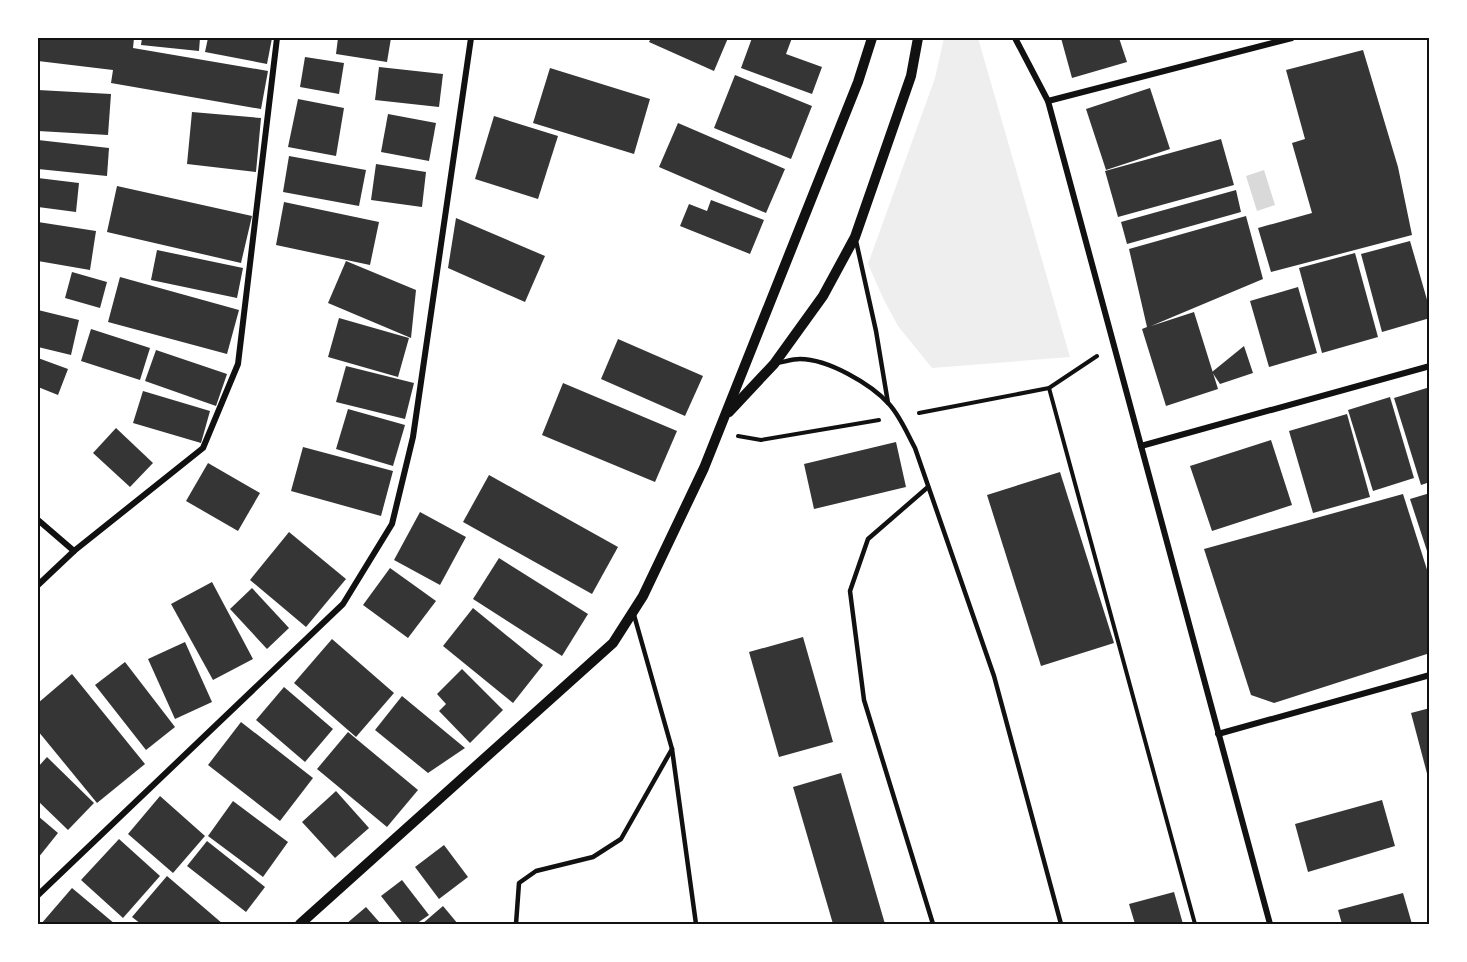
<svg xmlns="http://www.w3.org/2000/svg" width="1467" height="962" viewBox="0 0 1467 962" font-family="'Fira Sans',sans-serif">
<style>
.green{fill:#eee}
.water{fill:#d9d9d9}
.building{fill:#353535}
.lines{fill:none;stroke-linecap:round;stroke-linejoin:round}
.path{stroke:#111;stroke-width:4}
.service{stroke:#111;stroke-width:4.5}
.minor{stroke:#111;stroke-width:6}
.tertiary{stroke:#111;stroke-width:10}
.neatline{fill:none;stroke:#111;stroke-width:2}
</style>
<rect width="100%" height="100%" fill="#fff"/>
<polygon class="green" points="944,38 978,38 1070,357 932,368 898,326 884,300 868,264 935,78"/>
<polygon class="water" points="1264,170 1275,205 1257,211 1246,176"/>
<g class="building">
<polygon points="39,38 134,38 133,48 268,71 261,109 111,83 113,70 38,61"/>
<polygon points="142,38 200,38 199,51 141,45"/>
<polygon points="208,38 272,38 267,64 205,52"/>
<polygon points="338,38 391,38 387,62 336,54"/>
<polygon points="651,38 728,38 714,71 649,42"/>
<polygon points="752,38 792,38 786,54 822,67 812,94 741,68"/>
<polygon points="1061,38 1119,38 1127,62 1072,78"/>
<polygon points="1363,50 1398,167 1412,235 1271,272 1258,228 1312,213 1292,143 1305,139 1286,70"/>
<polygon points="305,57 344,63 339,94 300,87"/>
<polygon points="379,67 443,74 439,107 375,100"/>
<polygon points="550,68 650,99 634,154 533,123"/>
<polygon points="735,75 812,106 791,159 714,128"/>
<polygon points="1150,88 1170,149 1106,170 1086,109"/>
<polygon points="38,90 111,94 108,135 38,131"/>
<polygon points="298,99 344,108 336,156 288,147"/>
<polygon points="192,112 261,118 256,172 187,164"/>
<polygon points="388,114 436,123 429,161 381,152"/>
<polygon points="494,116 558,136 538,199 475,179"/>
<polygon points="678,123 785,169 766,213 659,167"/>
<polygon points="1221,139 1234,185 1118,217 1105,171"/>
<polygon points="38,140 109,148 107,176 38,169"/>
<polygon points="289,156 366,170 359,206 283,192"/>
<polygon points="376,164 426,172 422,207 371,200"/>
<polygon points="38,178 79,183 76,212 38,207"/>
<polygon points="117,186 252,216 241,263 107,232"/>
<polygon points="1236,190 1241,212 1127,244 1121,222"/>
<polygon points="711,200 764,220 750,254 680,226 689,204 707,211"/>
<polygon points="284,202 379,222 370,265 276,245"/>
<polygon points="1246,216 1263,279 1151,326 1194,312 1218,389 1166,406 1142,329 1147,327 1129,249"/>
<polygon points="456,218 545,256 525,302 448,268"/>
<polygon points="38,222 96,231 90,270 38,261"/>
<polygon points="1410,241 1430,310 1430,318 1382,332 1361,254"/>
<polygon points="157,250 243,268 237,298 151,280"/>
<polygon points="1355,253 1378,337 1322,353 1299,268"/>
<polygon points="346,261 416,290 411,338 328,303"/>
<polygon points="72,272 107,282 100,308 65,298"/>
<polygon points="120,277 239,310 227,354 108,322"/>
<polygon points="1298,287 1317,353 1269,367 1250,301"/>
<polygon points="38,310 79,320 71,355 38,347"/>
<polygon points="339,318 409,338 398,377 328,357"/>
<polygon points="91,329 150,348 140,380 81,361"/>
<polygon points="618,339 703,376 685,416 601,379"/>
<polygon points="1244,346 1253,373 1220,384 1212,372"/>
<polygon points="156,350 227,374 216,406 145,381"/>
<polygon points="38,358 68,369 58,395 38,387"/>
<polygon points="346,366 414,383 405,419 336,402"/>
<polygon points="563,383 677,431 655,482 542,435"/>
<polygon points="1430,387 1430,482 1421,485 1394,398"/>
<polygon points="143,391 210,411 201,443 133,423"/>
<polygon points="1390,397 1414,478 1373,491 1348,410"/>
<polygon points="348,409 405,425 393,466 336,449"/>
<polygon points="1347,414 1370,497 1313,513 1289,431"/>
<polygon points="116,428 153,463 130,487 93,453"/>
<polygon points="1271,440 1292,505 1212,531 1190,466"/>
<polygon points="896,442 906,487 814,509 804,464"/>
<polygon points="303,447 393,471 381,516 291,491"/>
<polygon points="208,463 260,493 238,531 186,501"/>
<polygon points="1060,472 1114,643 1041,666 987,495"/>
<polygon points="489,475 618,547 592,594 463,522"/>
<polygon points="1430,493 1430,557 1429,557 1410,499"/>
<polygon points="1403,494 1430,579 1430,653 1274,703 1251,695 1204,549"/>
<polygon points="420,512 466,537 440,585 394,560"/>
<polygon points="289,532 346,579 306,627 250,580"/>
<polygon points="499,558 588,614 562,656 473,599"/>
<polygon points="390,568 436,601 408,638 363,605"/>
<polygon points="212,582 253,659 213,680 171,604"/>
<polygon points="252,588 289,628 267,649 230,609"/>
<polygon points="473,608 543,665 513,703 443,646"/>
<polygon points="803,637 833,742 779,757 749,652"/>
<polygon points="332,639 394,693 356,737 294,683"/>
<polygon points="185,642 212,702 175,719 148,659"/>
<polygon points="125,662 175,727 146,750 95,685"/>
<polygon points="462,669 503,710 470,743 439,711 446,704 437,694"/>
<polygon points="72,674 145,764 97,803 38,731 38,703"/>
<polygon points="284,687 333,729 305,762 256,720"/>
<polygon points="402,696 465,748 428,773 375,730"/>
<polygon points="1430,708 1430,781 1429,781 1411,713"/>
<polygon points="241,722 313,778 280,821 208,765"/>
<polygon points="348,732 418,790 387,827 317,769"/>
<polygon points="47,757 94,803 68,830 38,801 38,767"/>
<polygon points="841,773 885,924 833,924 793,787"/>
<polygon points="336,791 369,828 335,858 302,822"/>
<polygon points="160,796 205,836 173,873 128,834"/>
<polygon points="1382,800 1395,846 1308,872 1295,824"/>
<polygon points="233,801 288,842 263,877 208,836"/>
<polygon points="38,816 58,833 38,858"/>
<polygon points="119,839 160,876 123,918 81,880"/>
<polygon points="207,841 265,887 246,912 187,866"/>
<polygon points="444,845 468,877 439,899 415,867"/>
<polygon points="167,876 223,924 141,924 132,917"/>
<polygon points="402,880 429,915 416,924 403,924 381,896"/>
<polygon points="72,888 115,924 41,924"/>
<polygon points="1174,892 1183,924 1135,924 1129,904"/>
<polygon points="1403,893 1412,924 1342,924 1338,910"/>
<polygon points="443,906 458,924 422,924"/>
<polygon points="366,907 381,924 346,924"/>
</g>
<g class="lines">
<g class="path">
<polyline points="1049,388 1195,924"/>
<polyline points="919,413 1049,388 1097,356"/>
<polyline points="738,436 761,440 879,420"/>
</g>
<g class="service">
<polyline points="856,241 876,331 888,403"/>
<path d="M777 363C784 362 792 359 800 359 828 359 871 384 889 404 900 416 907 433 915 448L994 676 1061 924"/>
<polyline points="928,487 868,539 850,591 864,700 933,924"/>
<polyline points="634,615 672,749 696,924"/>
<polyline points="516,924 519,883 536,871 593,857 621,839 672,749"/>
</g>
<g class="minor">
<polyline points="1015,38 1048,101 1270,924"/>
<polyline points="1048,101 1292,38"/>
<polyline points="1141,446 1430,366"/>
<polyline points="38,520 74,551"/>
<polyline points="38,585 74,551 203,448 238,364 277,38"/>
<polyline points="1218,734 1430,675"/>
<polyline points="38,895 343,604 392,524 413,437 471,38"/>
</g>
<g class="tertiary">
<polyline points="729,412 774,364 823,296 855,237 911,76 918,38"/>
<polyline points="300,924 613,643 643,596 704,468 858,82 872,38"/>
</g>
</g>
<rect width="1467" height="962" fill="none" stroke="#ffffff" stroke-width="78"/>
<rect x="39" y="39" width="1389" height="884" class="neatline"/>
</svg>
